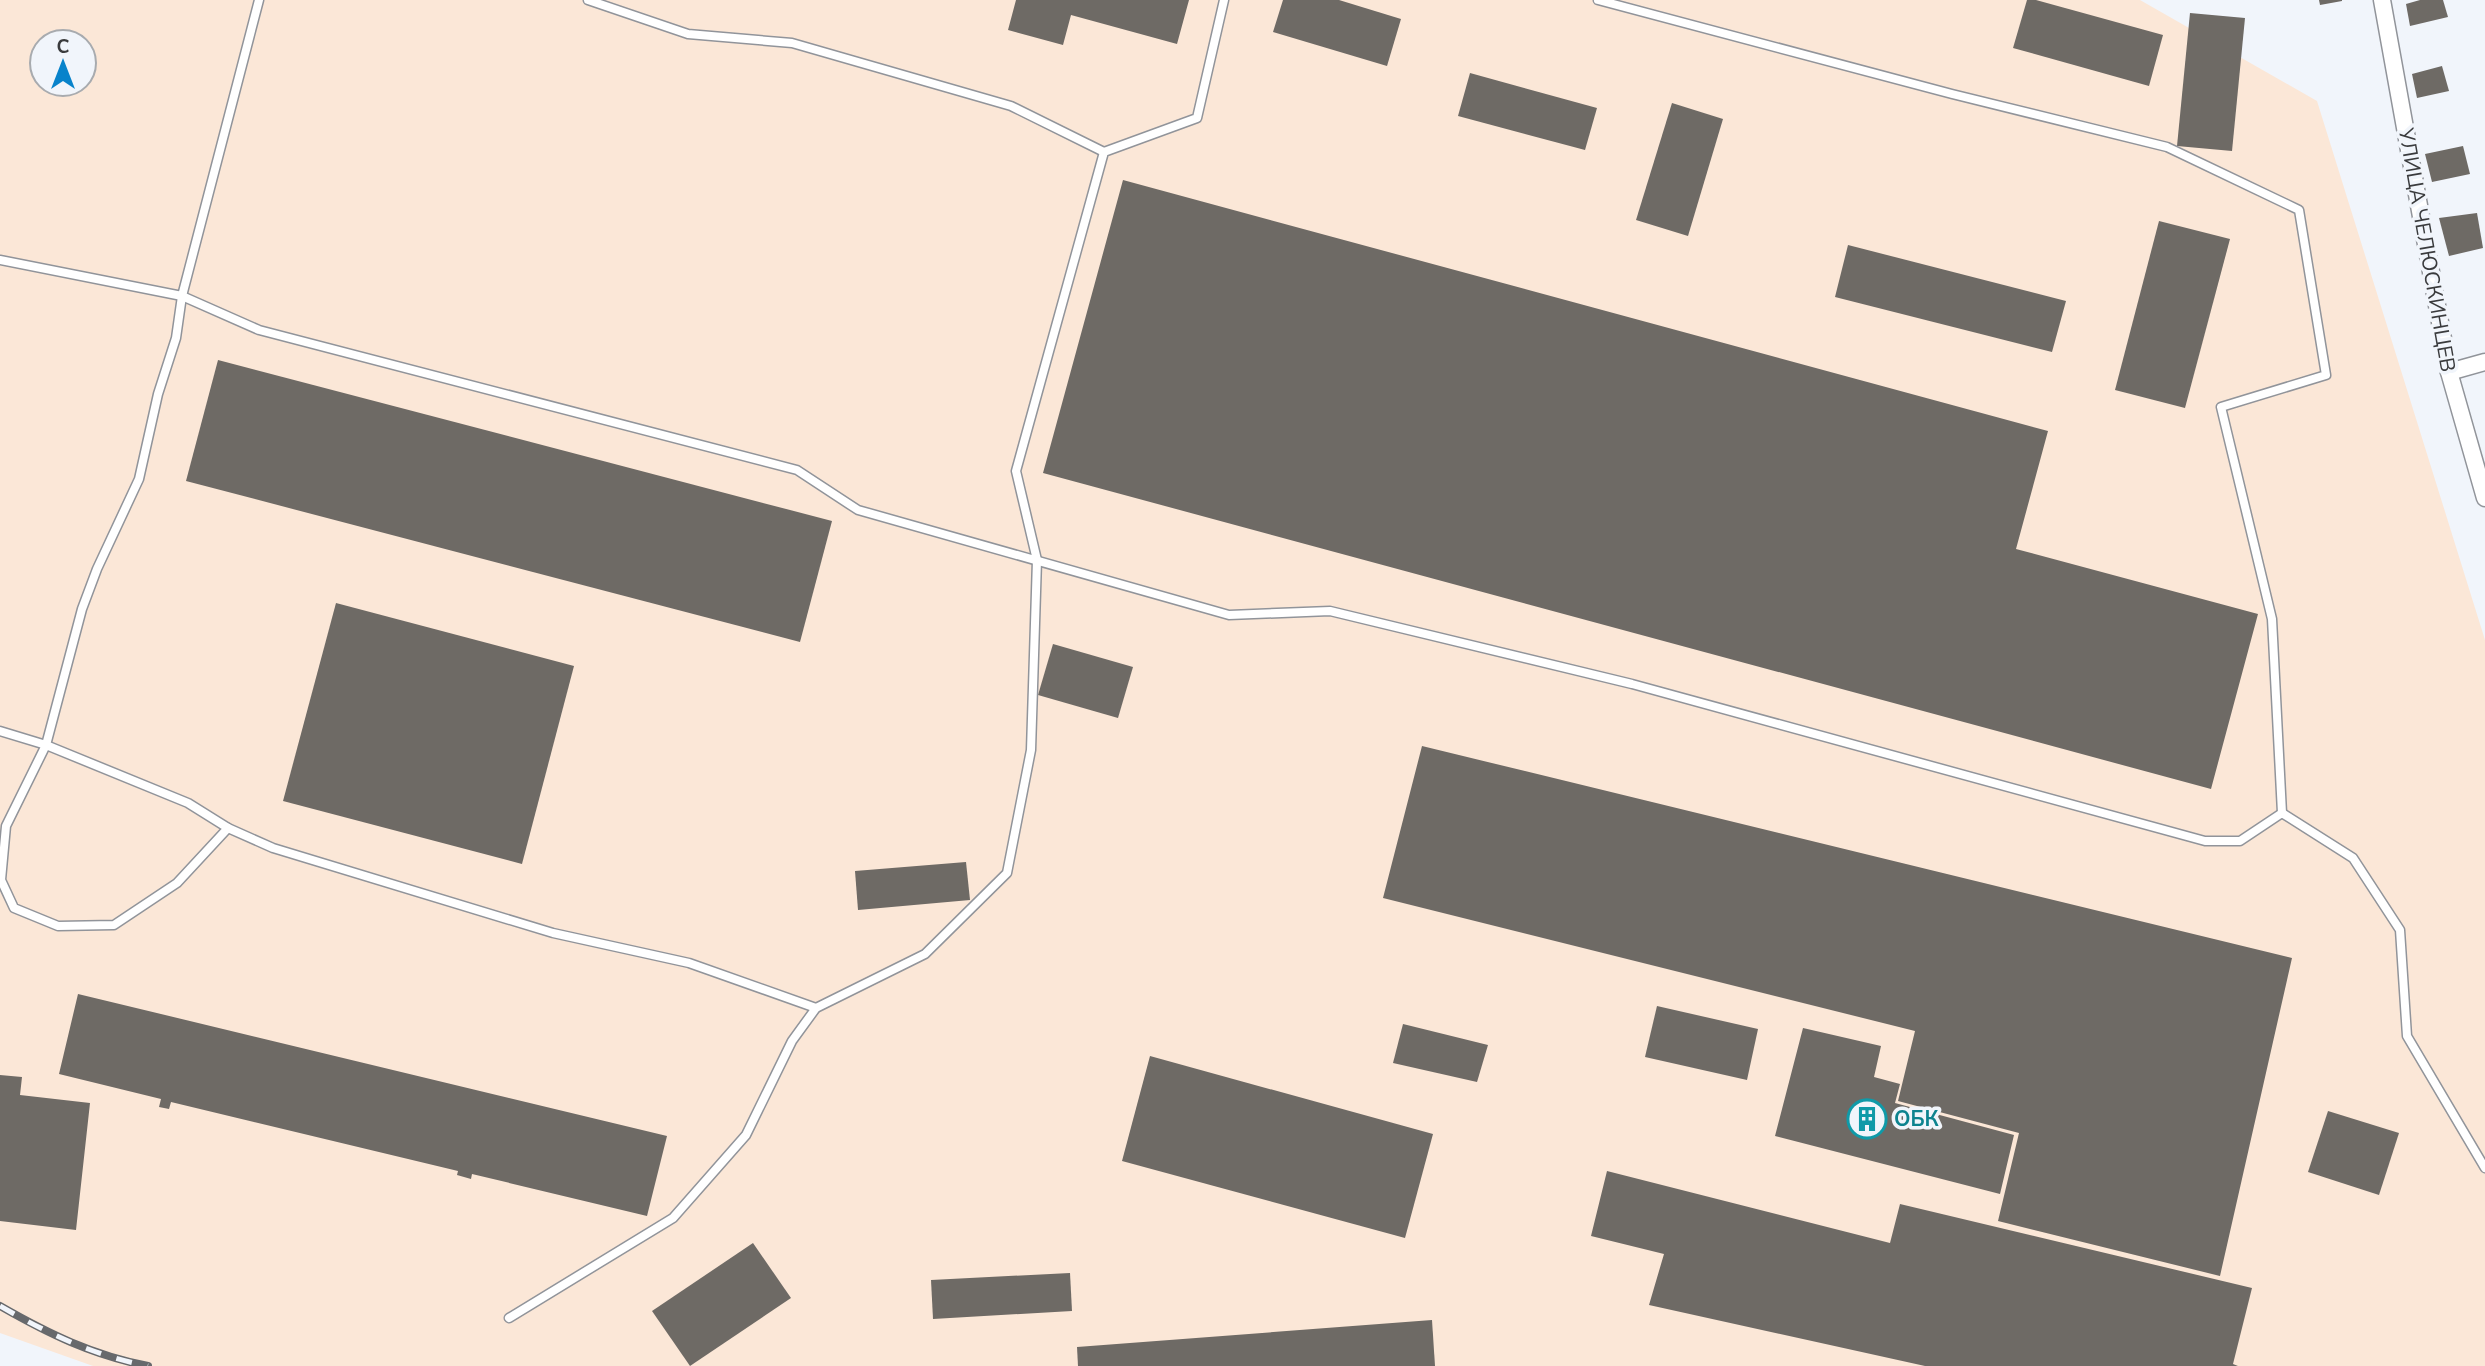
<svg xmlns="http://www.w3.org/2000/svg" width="2485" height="1366" viewBox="0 0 2485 1366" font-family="'Nunito Sans',sans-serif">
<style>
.industrial{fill:#fbe7d7;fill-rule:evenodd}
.building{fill:#6e6a65}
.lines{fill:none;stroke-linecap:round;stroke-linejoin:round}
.service-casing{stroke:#91949a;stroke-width:11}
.minor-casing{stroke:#91949a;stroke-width:19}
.service{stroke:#fff;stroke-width:8}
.minor{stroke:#fff;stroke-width:16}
.rail-casing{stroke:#67696c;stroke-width:8}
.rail{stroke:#f1f5fb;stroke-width:5;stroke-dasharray:16;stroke-linecap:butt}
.labels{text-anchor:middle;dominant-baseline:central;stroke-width:7;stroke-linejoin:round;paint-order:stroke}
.street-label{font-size:21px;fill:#3a3b3d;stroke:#f1f5fb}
.culture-label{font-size:21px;font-weight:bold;fill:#0d838f;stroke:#f1f5fb;text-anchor:start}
</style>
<rect width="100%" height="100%" fill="#f1f5fb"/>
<path class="industrial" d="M0 0H2140L2317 101 2485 640V1366H93L0 1333ZM42 42H84V84H42Z"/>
<g class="building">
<polygon points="1016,0 1189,0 1177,44 1071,15 1063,45 1008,30"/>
<polygon points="1283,0 1339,0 1401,19 1387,66 1273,32"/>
<polygon points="2027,0 2036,0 2163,35 2149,86 2013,48"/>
<polygon points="2319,0 2342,0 2342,1 2320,5"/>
<polygon points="2420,0 2443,0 2448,17 2410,26 2406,4"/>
<polygon points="2190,13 2245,18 2232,151 2177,146"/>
<polygon points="2442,66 2449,91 2417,98 2412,74"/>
<polygon points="1470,73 1597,108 1585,150 1458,116"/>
<polygon points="1672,103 1723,119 1688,236 1636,220"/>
<polygon points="2463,146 2470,174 2432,182 2425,154"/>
<polygon points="1123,180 2048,431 2016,549 2258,614 2211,789 1043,473"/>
<polygon points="2477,213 2483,248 2449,256 2439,218"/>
<polygon points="2159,221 2230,239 2185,408 2115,390"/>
<polygon points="1848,245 2066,301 2052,352 1835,297"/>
<polygon points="218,360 832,521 800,642 186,481"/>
<polygon points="336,603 574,666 522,864 283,801"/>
<polygon points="1053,644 1133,667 1118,718 1038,695"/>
<polygon points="1422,746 2292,958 2220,1276 1998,1221 2019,1133 1898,1101 1915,1031 1383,898"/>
<polygon points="966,862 970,900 858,910 855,871"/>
<polygon points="78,994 667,1136 647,1216 472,1174 471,1179 457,1175 458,1171 171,1102 169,1109 159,1107 161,1099 59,1074"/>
<polygon points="1657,1006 1758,1029 1747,1080 1645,1057"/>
<polygon points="1403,1024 1488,1045 1477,1082 1393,1063"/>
<polygon points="1803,1028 1881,1046 1874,1077 1900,1084 1895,1103 2014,1135 2000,1194 1775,1136"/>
<polygon points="1150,1056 1433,1134 1405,1238 1122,1161"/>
<polygon points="0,1075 22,1077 20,1095 90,1103 76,1230 0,1221"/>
<polygon points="2328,1111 2399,1133 2379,1195 2308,1172"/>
<polygon points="1607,1171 1890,1243 1900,1204 2252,1288 2233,1364 2238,1366 1925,1366 1649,1305 1664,1254 1591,1236"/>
<polygon points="753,1243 791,1298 690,1366 652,1311"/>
<polygon points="1070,1273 1072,1311 933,1319 931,1280"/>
<polygon points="1432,1320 1435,1366 1078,1366 1077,1347"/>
</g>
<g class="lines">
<g class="service-casing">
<g id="service">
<polyline points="588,0 688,34 792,43 1011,106 1104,152"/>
<polyline points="1598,0 1952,94 2167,147 2299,210 2326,375 2221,407 2272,619 2282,813"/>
<polyline points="0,260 182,296 259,330 797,470 858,510 1229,615 1330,611 1632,684 2205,841 2240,841 2282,813 2353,858 2400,930 2407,1036 2485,1168"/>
<polyline points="0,731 46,745 188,803 228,828 273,848 553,933 689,963 816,1008"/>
<polyline points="228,828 177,883 114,925 58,926 14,908 1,880 6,826 46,745 82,609 97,569 139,479 158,394 176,338 182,296 259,0"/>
<polyline points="509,1318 673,1218 746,1135 792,1041 816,1008 925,954 1007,873 1031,750 1037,560 1016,471 1104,152 1197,118 1224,0"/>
</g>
</g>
<g class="minor-casing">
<g id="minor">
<polyline points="2382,0 2449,372 2485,498"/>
<polyline points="2449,372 2485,362"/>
</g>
</g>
<use href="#service" class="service"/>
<use href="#minor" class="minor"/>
<g class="rail-casing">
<path id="rail" d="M0 1306C49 1334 92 1355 148 1366"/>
</g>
<use href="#rail" class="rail"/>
</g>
<defs>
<g id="building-ring" transform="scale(2.0125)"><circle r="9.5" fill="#f1f5fb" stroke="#0f9aa8" stroke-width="1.5"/><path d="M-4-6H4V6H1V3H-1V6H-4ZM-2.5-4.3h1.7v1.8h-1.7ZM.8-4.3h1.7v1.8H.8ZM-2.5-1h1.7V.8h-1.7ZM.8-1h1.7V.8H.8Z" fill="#0f9aa8"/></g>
</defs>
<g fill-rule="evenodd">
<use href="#building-ring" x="1867" y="1119"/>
</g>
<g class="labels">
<g class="street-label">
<text transform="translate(2427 250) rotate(80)">УЛИЦА ЧЕЛЮСКИНЦЕВ</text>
</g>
<g class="culture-label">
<text x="1894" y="1119">ОБК</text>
</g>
</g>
<g transform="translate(63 63)"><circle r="33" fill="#f1f5fb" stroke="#a8abaf" stroke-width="2"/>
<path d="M0-5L12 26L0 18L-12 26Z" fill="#0883cb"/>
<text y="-10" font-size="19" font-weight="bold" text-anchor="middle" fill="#3a3b3d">С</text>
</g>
</svg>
